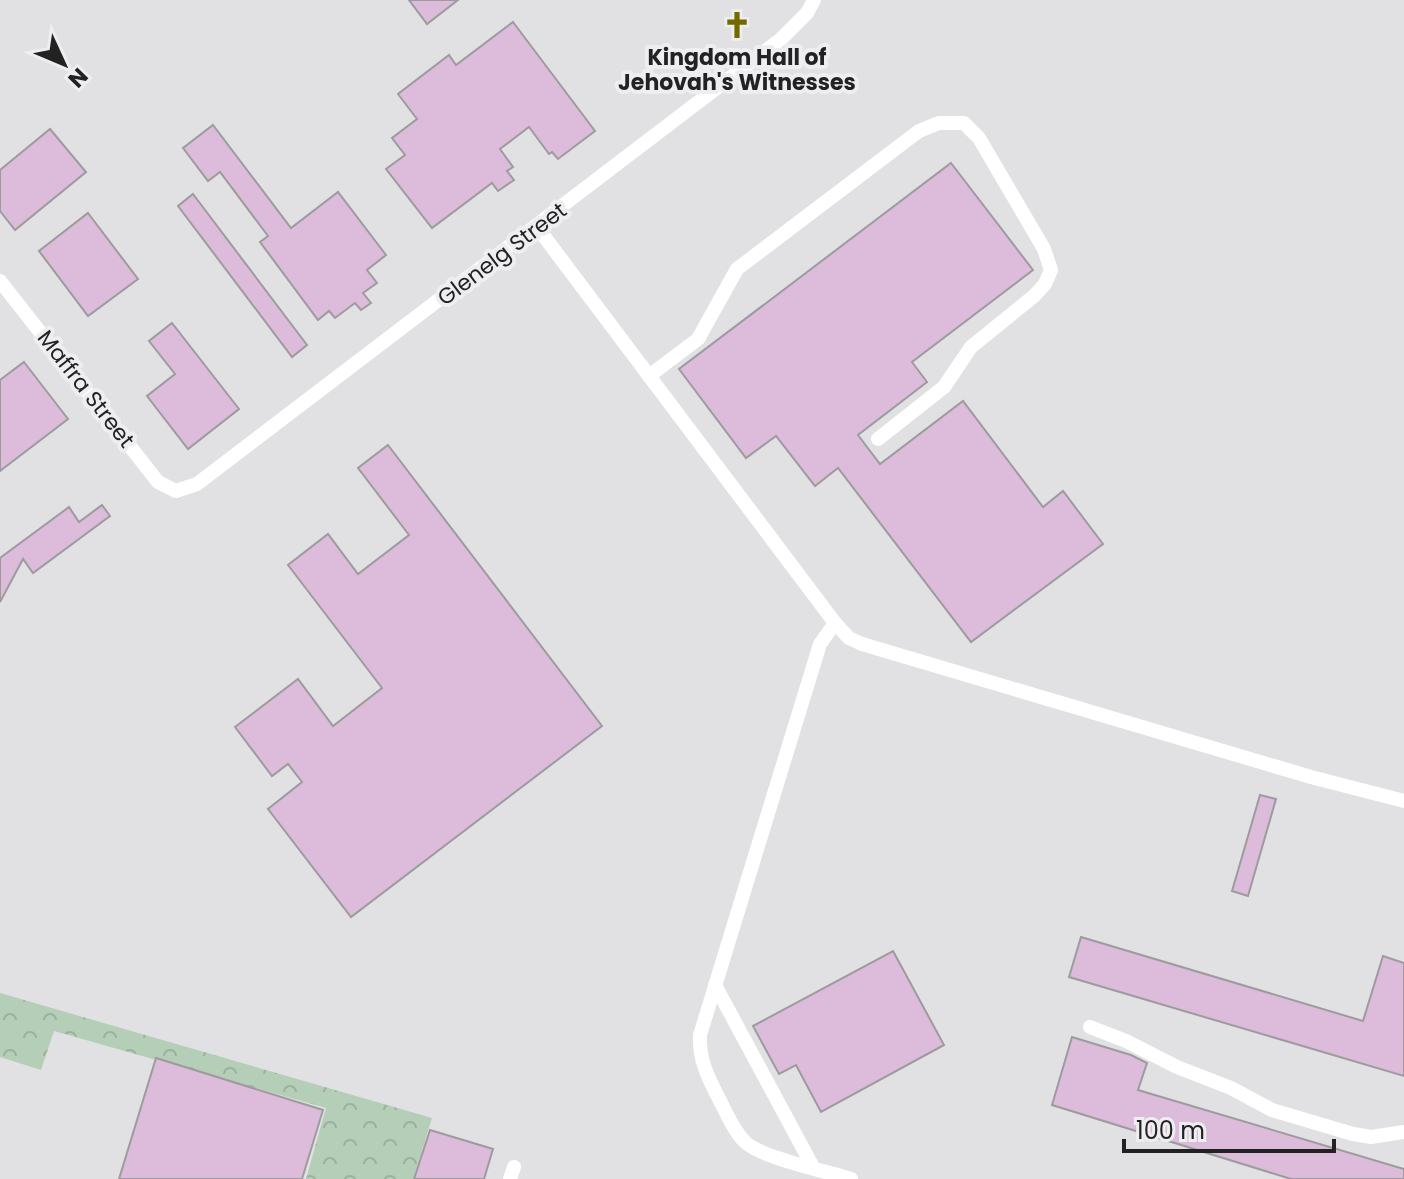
<svg xmlns="http://www.w3.org/2000/svg" width="1404" height="1179" viewBox="0 0 1404 1179" font-family="Poppins,sans-serif">
<style>
.forest{fill:url(#forest-crowns)}
.building{fill:#dcbbdb;stroke:#9d9b9d;stroke-width:2}
.lines{fill:none;stroke-linecap:round;stroke-linejoin:round}
.minor{stroke:#fff;stroke-width:14}
.labels{text-anchor:middle;dominant-baseline:central;stroke-width:8;stroke-linejoin:round;paint-order:stroke}
.poi-label{font-size:22px;font-weight:bold;fill:#222223;stroke:#eeeef1}
.street-label{font-size:22px;fill:#222223;stroke:#eeeef1}
</style>
<defs>
<pattern id="forest-crowns" width="20" height="18" patternUnits="userSpaceOnUse" patternTransform="scale(2)"><rect width="20" height="18" fill="#b5ceb8"/><path d="M2 6a3 3 0 1 1 6 0M12 15a3 3 0 1 1 6 0" fill="none" stroke="#9bb19e"/></pattern>
</defs>
<rect width="100%" height="100%" fill="#e1e1e4"/>
<polygon class="forest" points="0,993 432,1118 413,1179 306,1179 326,1108 54,1031 41,1070 0,1057"/>
<g class="building">
<polygon points="409,0 458,0 427,24"/>
<polygon points="513,22 595,131 558,159 552,152 549,154 529,127 500,149 513,167 507,171 514,180 498,191 492,183 432,228 386,169 405,155 392,138 417,119 398,94 449,55 456,65"/>
<polygon points="213,125 291,228 338,192 386,255 367,270 377,283 363,293 371,303 361,310 355,303 335,318 329,311 318,320 260,242 268,236 220,172 208,181 183,148"/>
<polygon points="50,129 86,172 15,230 0,211 0,170"/>
<polygon points="951,163 1033,270 912,362 927,382 858,435 880,464 963,401 1043,507 1063,491 1103,544 971,642 838,468 815,486 776,436 746,458 679,369"/>
<polygon points="193,194 307,345 292,357 178,206"/>
<polygon points="88,213 138,279 88,316 39,251"/>
<polygon points="172,323 239,409 188,449 147,396 175,374 149,341"/>
<polygon points="24,362 68,419 0,471 0,380"/>
<polygon points="388,445 602,726 351,917 268,809 302,782 288,764 272,776 235,727 298,679 333,726 382,688 288,565 328,534 358,574 409,535 358,468"/>
<polygon points="102,505 110,516 33,573 23,559 0,602 0,558 69,507 79,522"/>
<polygon points="1260,795 1276,799 1248,896 1232,891"/>
<polygon points="1081,937 1363,1021 1383,956 1404,963 1404,1076 1069,977"/>
<polygon points="893,951 944,1045 821,1112 796,1065 779,1074 753,1026"/>
<polygon points="1072,1037 1131,1055 1147,1063 1138,1090 1404,1169 1404,1179 1291,1179 1052,1105"/>
<polygon points="156,1058 323,1110 302,1179 119,1179"/>
<polygon points="430,1130 493,1149 484,1179 414,1179"/>
</g>
<g class="lines">
<g class="minor">
<polyline points="537,227 835,623"/>
<polyline points="0,281 158,482 176,491 197,484 781,39 807,13 814,0"/>
<polyline points="649,376 698,339 737,269 919,131 939,123 964,123 979,138 1044,249 1051,270 1045,284 1034,296 971,347 944,387 878,439"/>
<polyline points="715,985 813,1167"/>
<polyline points="1090,1027 1126,1041 1177,1067 1231,1088 1272,1110 1353,1134 1371,1137 1404,1132"/>
<polyline points="510,1179 514,1167"/>
<path d="M851 1179C826 1171 762 1158 745 1142 732 1129 725 1109 716 1093 706 1073 699 1058 700 1035L820 644 835 623 849 638 862 644 1311 777 1404 801"/>
</g>
</g>
<defs>
<g id="church-bare" transform="scale(2.16)"><path d="M-1.2-6h2.4v3.5h3.3v2.4h-3.3V6h-2.4V-.1h-3.3v-2.4h3.3Z" fill="#746800" stroke="#eeeef1" stroke-width="2.5" paint-order="stroke"/></g>
</defs>
<g fill-rule="evenodd">
<use href="#church-bare" x="737" y="25"/>
</g>
<g class="labels">
<g class="poi-label">
<text x="737" y="57">Kingdom Hall of<tspan x="737" dy="25">Jehovah's Witnesses</tspan></text>
</g>
<g class="street-label">
<text transform="translate(502 254) rotate(-37)">Glenelg Street</text>
<text transform="translate(86 389) rotate(52)">Maffra Street</text>
</g>
</g>
<g transform="translate(64 64) rotate(134)" stroke="#eeeef1" stroke-width="6" paint-order="stroke">
<path d="M0-6L14 30L0 20L-14 30Z" fill="#222223"/>
<text y="-12" font-size="22" font-weight="bold" text-anchor="middle" fill="#222223">N</text>
</g>
<path d="M1124 1139v12h210v-12" fill="none" stroke="#222223" stroke-width="4"/>
<text x="1136" y="1139" font-size="24" fill="#222223" stroke="#eeeef1" stroke-width="6" paint-order="stroke">100 m</text>
</svg>
